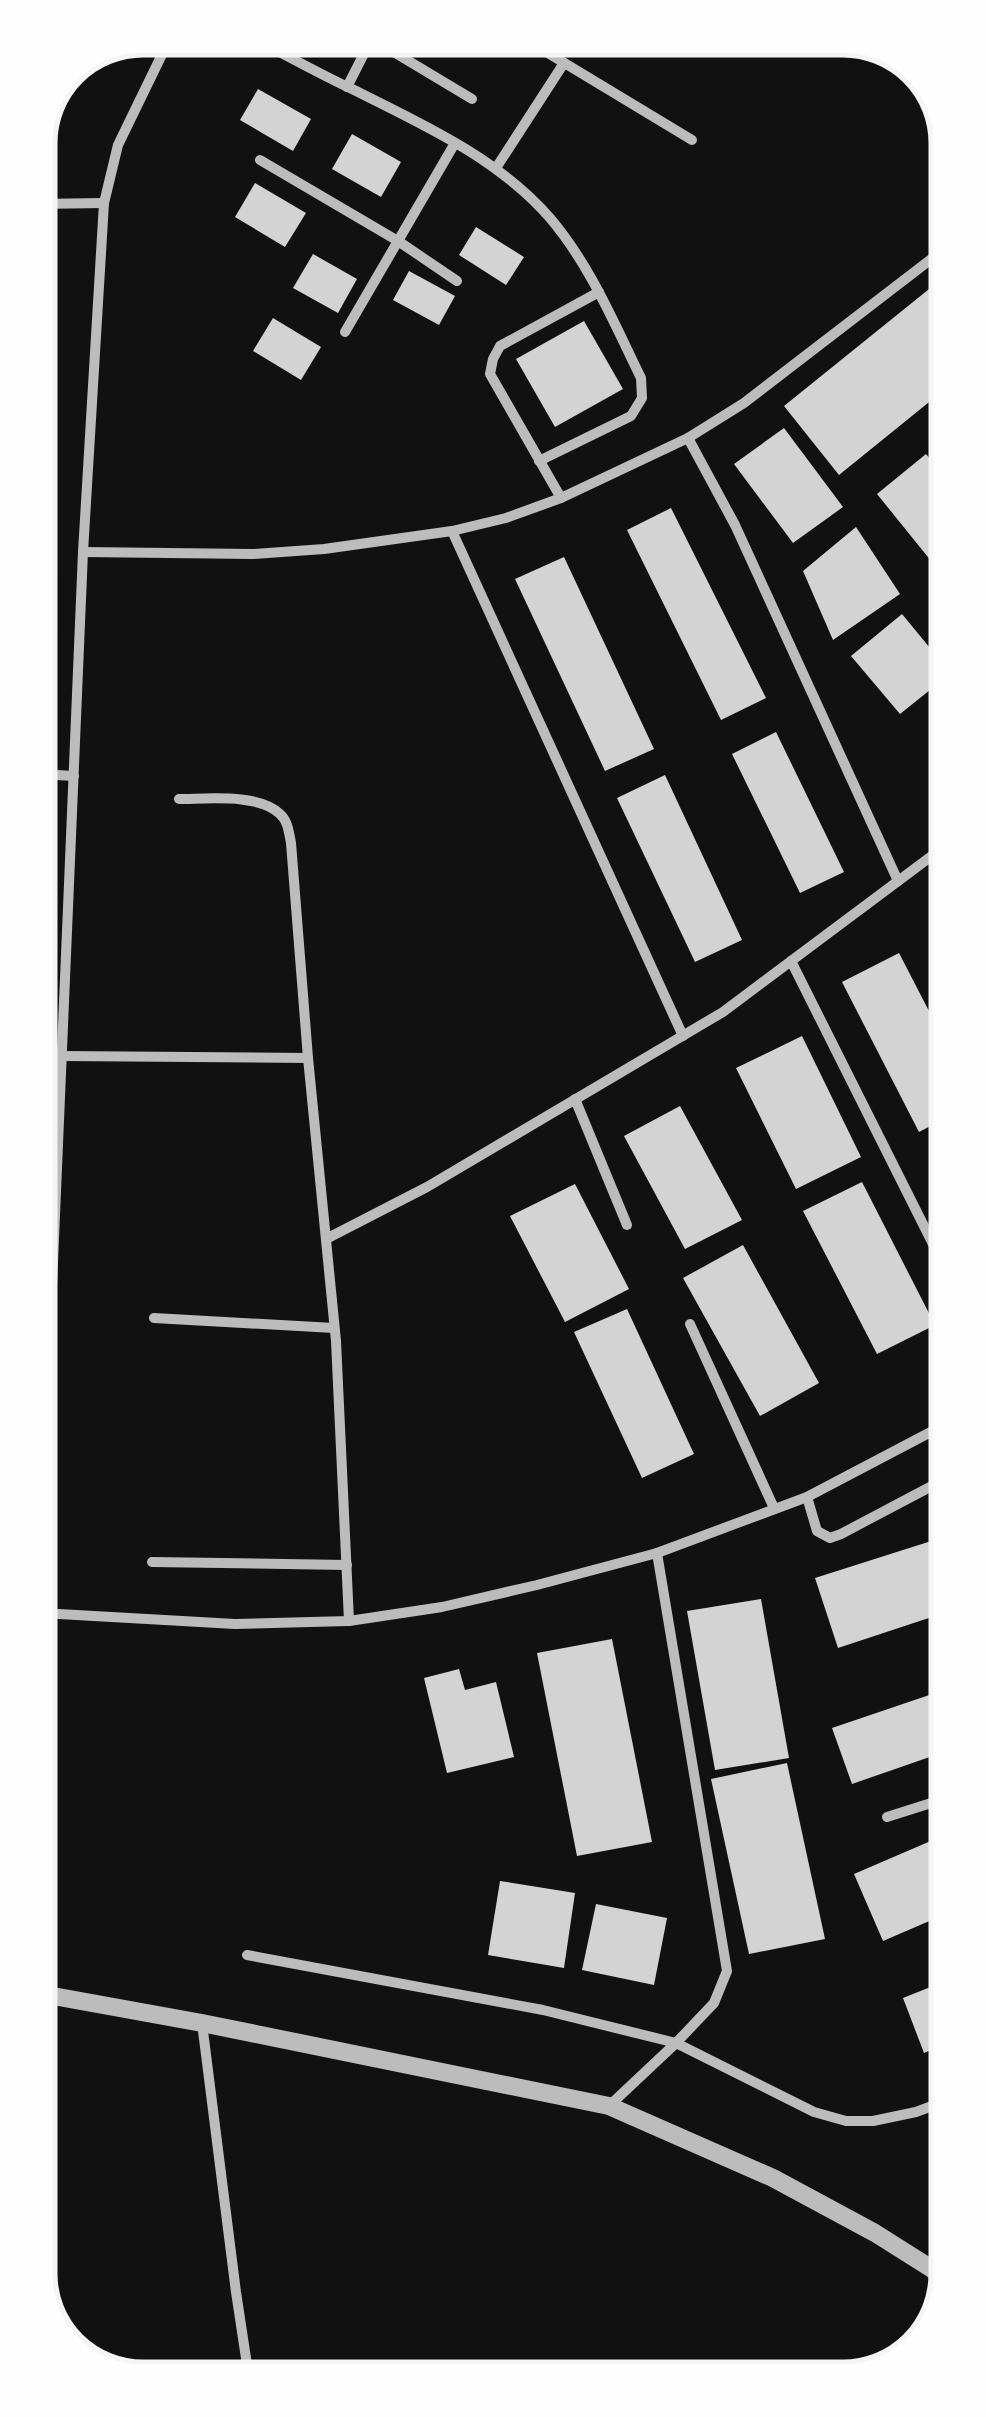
<svg xmlns="http://www.w3.org/2000/svg" width="986" height="2417" viewBox="0 0 986 2417" font-family="Raleway,sans-serif">
<style>
.building{fill:#d3d3d3}
.lines{fill:none;stroke-linecap:round;stroke-linejoin:round}
.minor{stroke:#bcbcbc;stroke-width:10}
.tertiary{stroke:#bcbcbc;stroke-width:18}
.rim{fill:none;stroke:#f5f5f5;stroke-width:5}
</style>
<rect width="100%" height="100%" fill="#111"/>
<g class="building">
<polygon points="258,89 311,119 293,151 240,120"/>
<polygon points="352,134 401,162 381,197 332,169"/>
<polygon points="255,183 306,213 285,247 235,217"/>
<polygon points="476,227 524,257 506,285 459,255"/>
<polygon points="313,254 357,279 338,313 293,288"/>
<polygon points="409,271 455,296 439,325 393,300"/>
<polygon points="944,277 944,390 839,475 784,406"/>
<polygon points="273,318 321,347 301,380 253,351"/>
<polygon points="584,321 623,389 555,427 516,359"/>
<polygon points="784,428 843,507 793,543 734,464"/>
<polygon points="926,454 944,476 944,560 936,567 877,494"/>
<polygon points="671,508 766,698 721,720 627,530"/>
<polygon points="856,527 900,594 833,640 803,571"/>
<polygon points="564,557 654,749 605,771 515,579"/>
<polygon points="902,614 944,665 945,678 900,714 851,656"/>
<polygon points="776,732 844,872 800,893 732,754"/>
<polygon points="665,775 742,940 695,962 617,798"/>
<polygon points="945,886 945,913 935,891"/>
<polygon points="899,953 945,1042 946,1118 919,1132 842,982"/>
<polygon points="802,1036 861,1157 796,1189 736,1068"/>
<polygon points="680,1106 742,1220 685,1249 624,1136"/>
<polygon points="862,1182 935,1325 877,1354 803,1211"/>
<polygon points="575,1184 629,1289 565,1322 510,1216"/>
<polygon points="743,1245 819,1383 760,1416 683,1278"/>
<polygon points="627,1309 694,1454 642,1478 574,1332"/>
<polygon points="947,1536 947,1612 838,1648 815,1578"/>
<polygon points="761,1599 789,1758 715,1770 687,1611"/>
<polygon points="612,1639 652,1842 577,1856 537,1653"/>
<polygon points="459,1669 465,1690 496,1682 514,1757 447,1773 424,1678"/>
<polygon points="947,1689 947,1751 852,1784 832,1728"/>
<polygon points="787,1763 825,1939 749,1954 711,1779"/>
<polygon points="947,1834 948,1913 883,1941 854,1874"/>
<polygon points="500,1881 575,1893 564,1968 488,1955"/>
<polygon points="596,1904 667,1918 654,1985 582,1970"/>
<polygon points="948,1980 948,2043 924,2053 903,1998"/>
</g>
<g class="lines">
<g class="minor">
<path d="M257 38 270 47C297 61 324 76 352 89 422 124 498 158 550 218 590 265 614 323 641 378L642 398 631 416 539 461"/>
<polyline points="523,38 692,140"/>
<polyline points="372,39 472,99"/>
<polyline points="347,87 372,38"/>
<polyline points="260,160 398,241 457,281"/>
<polyline points="496,168 564,63"/>
<polyline points="38,204 104,203"/>
<polyline points="345,332 455,143"/>
<polyline points="688,438 735,525 898,881"/>
<polyline points="561,498 490,374 493,359 500,346 599,292"/>
<polyline points="452,531 683,1036"/>
<polyline points="83,552 253,554 324,549 452,531 506,518 561,498 688,438 744,403 943,250"/>
<polyline points="39,774 74,776"/>
<polyline points="791,961 946,1270"/>
<path d="M61 1056 308 1058 291 843C289 833 288 821 280 814 259 793 206 799 179 799"/>
<polyline points="308,1058 336,1341 349,1621"/>
<polyline points="575,1099 627,1225"/>
<polyline points="326,1239 427,1187 723,1012 945,846"/>
<polyline points="154,1318 334,1328"/>
<polyline points="690,1324 774,1508"/>
<polyline points="807,1497 817,1531 830,1538 841,1534 947,1478"/>
<polyline points="41,1547 83,552 104,203 118,145 170,38"/>
<polyline points="152,1562 347,1565"/>
<polyline points="41,1613 235,1624 349,1621 442,1607 537,1585 657,1553 807,1497 946,1424"/>
<polyline points="887,1817 947,1798"/>
<polyline points="247,1955 543,2010 676,2043 814,2112 846,2121 873,2121 916,2112 948,2100"/>
<polyline points="202,2023 236,2292 249,2378"/>
<polyline points="609,2106 676,2043 714,2003 727,1971 657,1553"/>
</g>
<polyline class="tertiary" points="42,1994 202,2023 609,2106 773,2178 875,2233 932,2269 946,2281"/>
</g>
<path d="M0 0H986V2417H0ZM143 55H843A88 88 0 0 1 931 143V2274A88 88 0 0 1 843 2362H143A88 88 0 0 1 55 2274V143A88 88 0 0 1 143 55Z" fill="#fefefe" fill-rule="evenodd"/>
<path class="rim" d="M143 55H843A88 88 0 0 1 931 143V2274A88 88 0 0 1 843 2362H143A88 88 0 0 1 55 2274V143A88 88 0 0 1 143 55Z"/>
</svg>
